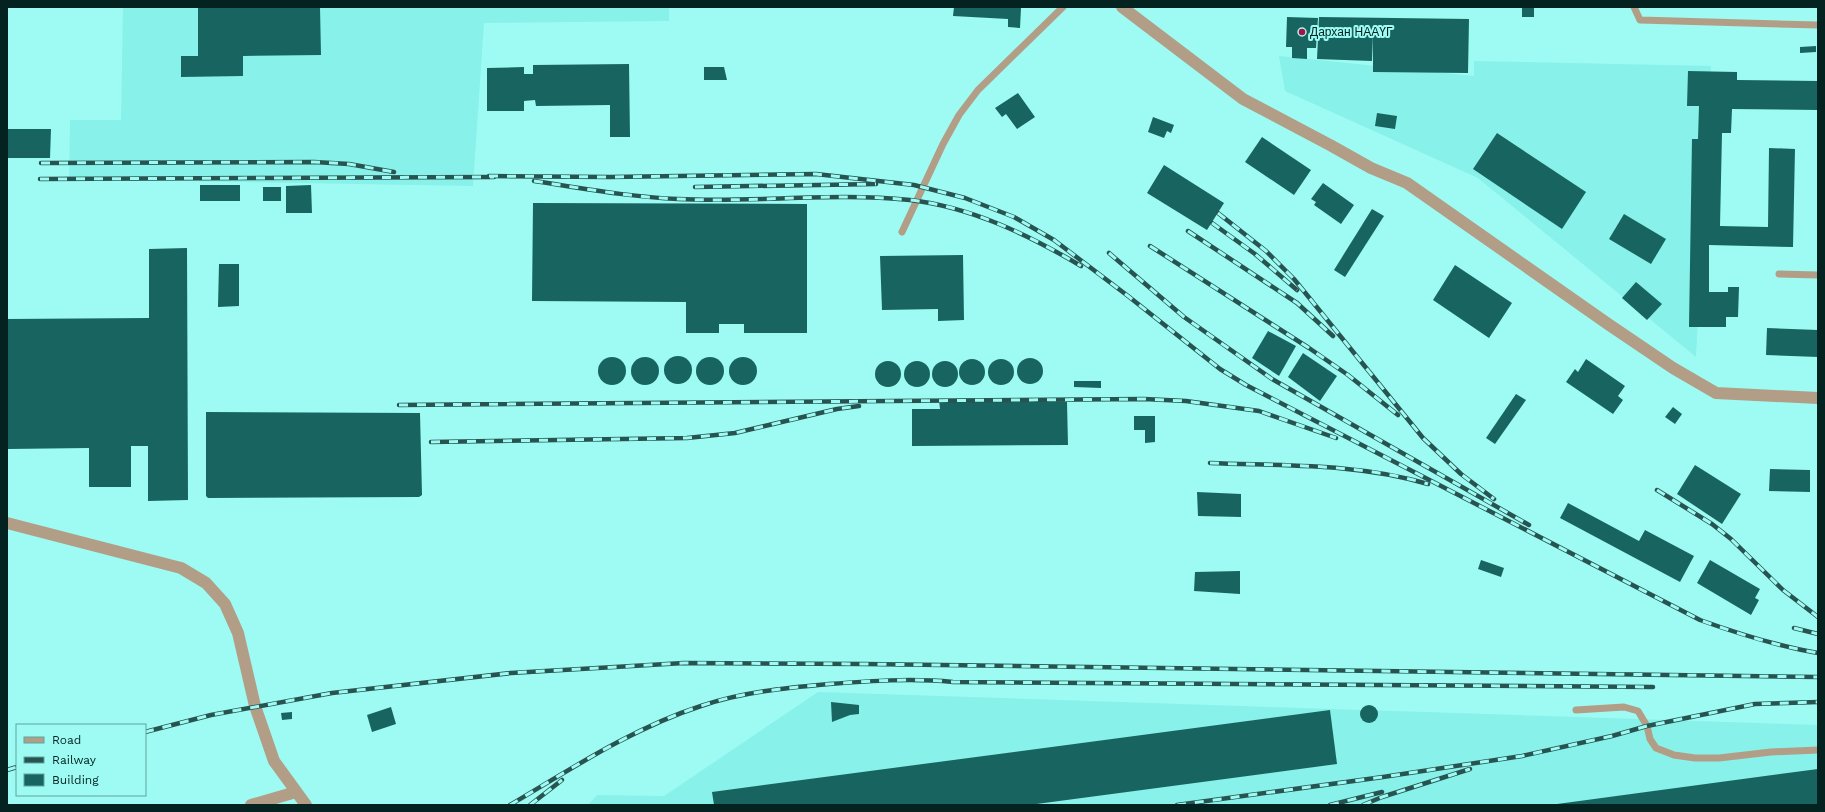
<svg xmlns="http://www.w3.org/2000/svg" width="1825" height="812" viewBox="0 0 1825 812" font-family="'Work Sans',sans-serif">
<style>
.built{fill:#88f1e9}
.building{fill:#186460}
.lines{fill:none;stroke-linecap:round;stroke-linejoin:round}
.service{stroke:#b29e87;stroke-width:7}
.minor{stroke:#b29e87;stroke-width:12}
.tertiary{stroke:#b29e87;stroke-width:12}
.rail-casing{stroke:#275451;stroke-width:4.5}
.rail{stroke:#9efbf3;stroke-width:3;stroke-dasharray:9;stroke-linecap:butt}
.poi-dot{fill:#a71145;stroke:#9efbf3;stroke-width:1.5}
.labels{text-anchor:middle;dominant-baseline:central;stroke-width:4;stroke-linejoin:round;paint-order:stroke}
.poi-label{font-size:12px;fill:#032220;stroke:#9efbf3;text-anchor:start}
</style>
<rect width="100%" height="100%" fill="#9efbf3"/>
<g class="built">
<polygon points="123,7 669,7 669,21 484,23 473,186 69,179 70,120 121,120"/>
<polygon points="1279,56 1474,76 1474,61 1711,66 1696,357 1478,178 1285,91"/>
<polygon points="818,692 1818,725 1818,805 588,805 597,795 664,796"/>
</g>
<g class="building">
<polygon points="198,7 320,7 321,55 243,56 243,76 181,77 181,56 198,56"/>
<polygon points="954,7 1021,8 1020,28 1008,27 1008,19 953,16"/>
<rect x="1522" y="7" width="12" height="10"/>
<polygon points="1287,17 1318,18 1316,48 1307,48 1307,59 1292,58 1292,47 1286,47"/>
<polygon points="1319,17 1469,19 1468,73 1373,72 1373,35 1372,61 1317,59"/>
<polygon points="1816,46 1816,52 1800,53 1800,47"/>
<polygon points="629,64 630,137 610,137 610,105 536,106 535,100 524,101 524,111 487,111 487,68 524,67 524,74 533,74 533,65"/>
<polygon points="704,67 724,67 727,80 704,80"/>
<polygon points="1688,71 1737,72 1737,80 1818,81 1818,110 1732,109 1731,133 1722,133 1720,226 1768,227 1769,148 1795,149 1793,247 1709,245 1709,292 1728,292 1728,287 1739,287 1738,317 1726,317 1726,327 1689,327 1692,139 1698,139 1699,106 1687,106"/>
<polygon points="1018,93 1035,117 1017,129 1006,114 1002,117 995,108"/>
<polygon points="1377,113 1397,116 1395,129 1375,126"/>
<polygon points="1153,117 1174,125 1171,133 1167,131 1164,138 1148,132"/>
<polygon points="7,129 51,129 50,158 7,158"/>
<polygon points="1497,133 1586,192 1562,229 1473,169"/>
<polygon points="1262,137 1311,170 1294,195 1245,162"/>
<polygon points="1164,165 1224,203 1207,230 1147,193"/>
<polygon points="1323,183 1354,205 1341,224 1314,205 1316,202 1311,199"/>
<rect x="200" y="185" width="40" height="16"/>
<polygon points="311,185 312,213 286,213 286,186"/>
<rect x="263" y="187" width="18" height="14"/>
<polygon points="533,203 807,204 807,333 744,333 744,324 719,324 719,333 686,333 686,302 532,301"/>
<polygon points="1372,209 1384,216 1345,277 1334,270"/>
<polygon points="1624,214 1666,239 1651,264 1609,239"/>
<polygon points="187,248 188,500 148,501 148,446 131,446 131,487 89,487 89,448 8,449 7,319 149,318 149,249"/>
<polygon points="963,255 964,320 938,321 938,309 882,310 880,256"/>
<polygon points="219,264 239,264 239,306 218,307"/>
<polygon points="1455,265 1512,303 1489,338 1433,300"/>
<polygon points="1636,282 1662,304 1647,320 1622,298"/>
<polygon points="1767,328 1818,330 1818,357 1766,355"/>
<polygon points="1268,331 1296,346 1279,376 1252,358"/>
<polygon points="1303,353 1337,376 1320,401 1288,377"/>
<circle cx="678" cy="370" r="14"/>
<circle cx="612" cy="371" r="14"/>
<circle cx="743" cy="371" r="14"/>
<circle cx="645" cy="371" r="14"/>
<circle cx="710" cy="371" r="14"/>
<circle cx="1030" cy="371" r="13"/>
<polygon points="1586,359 1625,386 1618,396 1623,400 1613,414 1566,382 1575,369 1578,372"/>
<circle cx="972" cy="372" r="13"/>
<circle cx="1001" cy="372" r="13"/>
<circle cx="945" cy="374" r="13"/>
<circle cx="888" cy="374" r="13"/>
<circle cx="917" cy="374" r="13"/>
<polygon points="1074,381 1101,381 1101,388 1074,387"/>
<polygon points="1516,394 1526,400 1495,444 1486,438"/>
<polygon points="939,400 1067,402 1068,445 912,446 912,409 940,409"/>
<polygon points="1673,407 1682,414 1675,424 1665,417"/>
<polygon points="206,412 420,413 422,495 419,497 208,498 206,496"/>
<polygon points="1134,416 1155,416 1155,442 1145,443 1145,430 1134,430"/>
<polygon points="1695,465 1741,494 1722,524 1677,494"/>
<polygon points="1770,469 1810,470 1810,492 1769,491"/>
<polygon points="1197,492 1241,494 1241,517 1198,516"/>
<polygon points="1568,503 1639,541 1645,530 1694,556 1680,582 1560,518"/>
<polygon points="1481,560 1504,568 1501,577 1478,569"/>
<polygon points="1710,560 1760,589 1755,598 1759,600 1751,615 1697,583"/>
<polygon points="1240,571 1240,594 1194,591 1195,572"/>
<polygon points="831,702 859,705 859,714 850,715 832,722"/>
<circle cx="1369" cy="714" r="9"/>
<polygon points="391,707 396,724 372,732 367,715"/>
<polygon points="1330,710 1337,764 1029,805 714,805 712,792"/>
<polygon points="292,712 292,719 282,720 281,713"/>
<polygon points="1818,769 1818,805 1557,805 1557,804"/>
</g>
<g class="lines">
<g class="service">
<polyline points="1634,7 1640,20 1818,25"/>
<polyline points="902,232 943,144 959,115 978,90 1063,7"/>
<polyline points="1779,274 1818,275"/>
<polyline points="1576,710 1624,707 1638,711 1647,726 1650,739 1656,748 1674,755 1695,758 1719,758 1771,752 1818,750"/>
</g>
<g class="minor">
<polyline points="1122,7 1243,99 1330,145 1371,168 1407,183 1608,324 1673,368 1716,393 1818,398"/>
<polyline points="251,805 296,792"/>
</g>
<polyline class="tertiary" points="7,523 181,568 206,583 225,604 238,633 255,706 274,761 306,805"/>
<g class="rail-casing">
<g id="rail">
<polyline points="41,163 314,162 349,164 394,172"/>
<path d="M489 176 610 177 816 174 914 185 965 198 1014 217 1054 240 1128 296 1220 369 1246 385 1700 620C1739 634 1777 646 1818 653"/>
<polyline points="40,179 494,177"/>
<path d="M534 181C581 188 629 197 678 199 755 203 833 192 910 200 971 207 1029 235 1081 266"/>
<polyline points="695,187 876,184"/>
<polyline points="1218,213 1266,251 1294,279 1423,438 1461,474 1494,499"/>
<polyline points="1212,223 1255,254 1297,290"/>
<polyline points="1188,231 1297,303 1333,336"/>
<polyline points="1150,246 1309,348 1348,375 1398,415"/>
<polyline points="1109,253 1184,317 1272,379 1529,525"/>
<polyline points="399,405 1144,399 1186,401 1259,411 1336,438"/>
<polyline points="431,442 687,438 735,433 837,409 859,406"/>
<path d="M1210 463C1283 466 1358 463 1428 484"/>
<polyline points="1657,490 1712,524 1731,539 1783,590 1818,617"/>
<polyline points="1794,628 1818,634"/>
<polyline points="145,732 211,715 332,693 511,673 684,663 864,664 1818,677"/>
<polyline points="7,770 17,767"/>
<path d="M510 805C571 769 633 728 701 706 742 692 785 688 829 684 870 681 911 678 953 682L1653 687"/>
<polyline points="530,805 562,780"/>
<polyline points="1177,805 1383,777 1522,756 1612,736 1647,726 1755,704 1818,702"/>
<polyline points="1330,805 1382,792"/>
<polyline points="1363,805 1382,797 1470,769"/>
</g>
</g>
<use href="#rail" class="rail"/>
</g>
<circle class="poi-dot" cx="1302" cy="32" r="4"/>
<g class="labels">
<g class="poi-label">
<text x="1310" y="32">Дархан НААҮГ</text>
</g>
</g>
<rect width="1825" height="812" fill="none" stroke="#032220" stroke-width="16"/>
<rect x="16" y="724" width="130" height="72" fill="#9efbf3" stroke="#60a49f"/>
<rect x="24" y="737" width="20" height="6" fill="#b29e87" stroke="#60a49f"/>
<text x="52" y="744" font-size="12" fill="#032220">Road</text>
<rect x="24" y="757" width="20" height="6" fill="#275451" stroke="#60a49f"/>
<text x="52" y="764" font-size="12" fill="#032220">Railway</text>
<rect x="24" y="774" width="20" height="12" fill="#186460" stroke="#60a49f"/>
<text x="52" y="784" font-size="12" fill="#032220">Building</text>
</svg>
